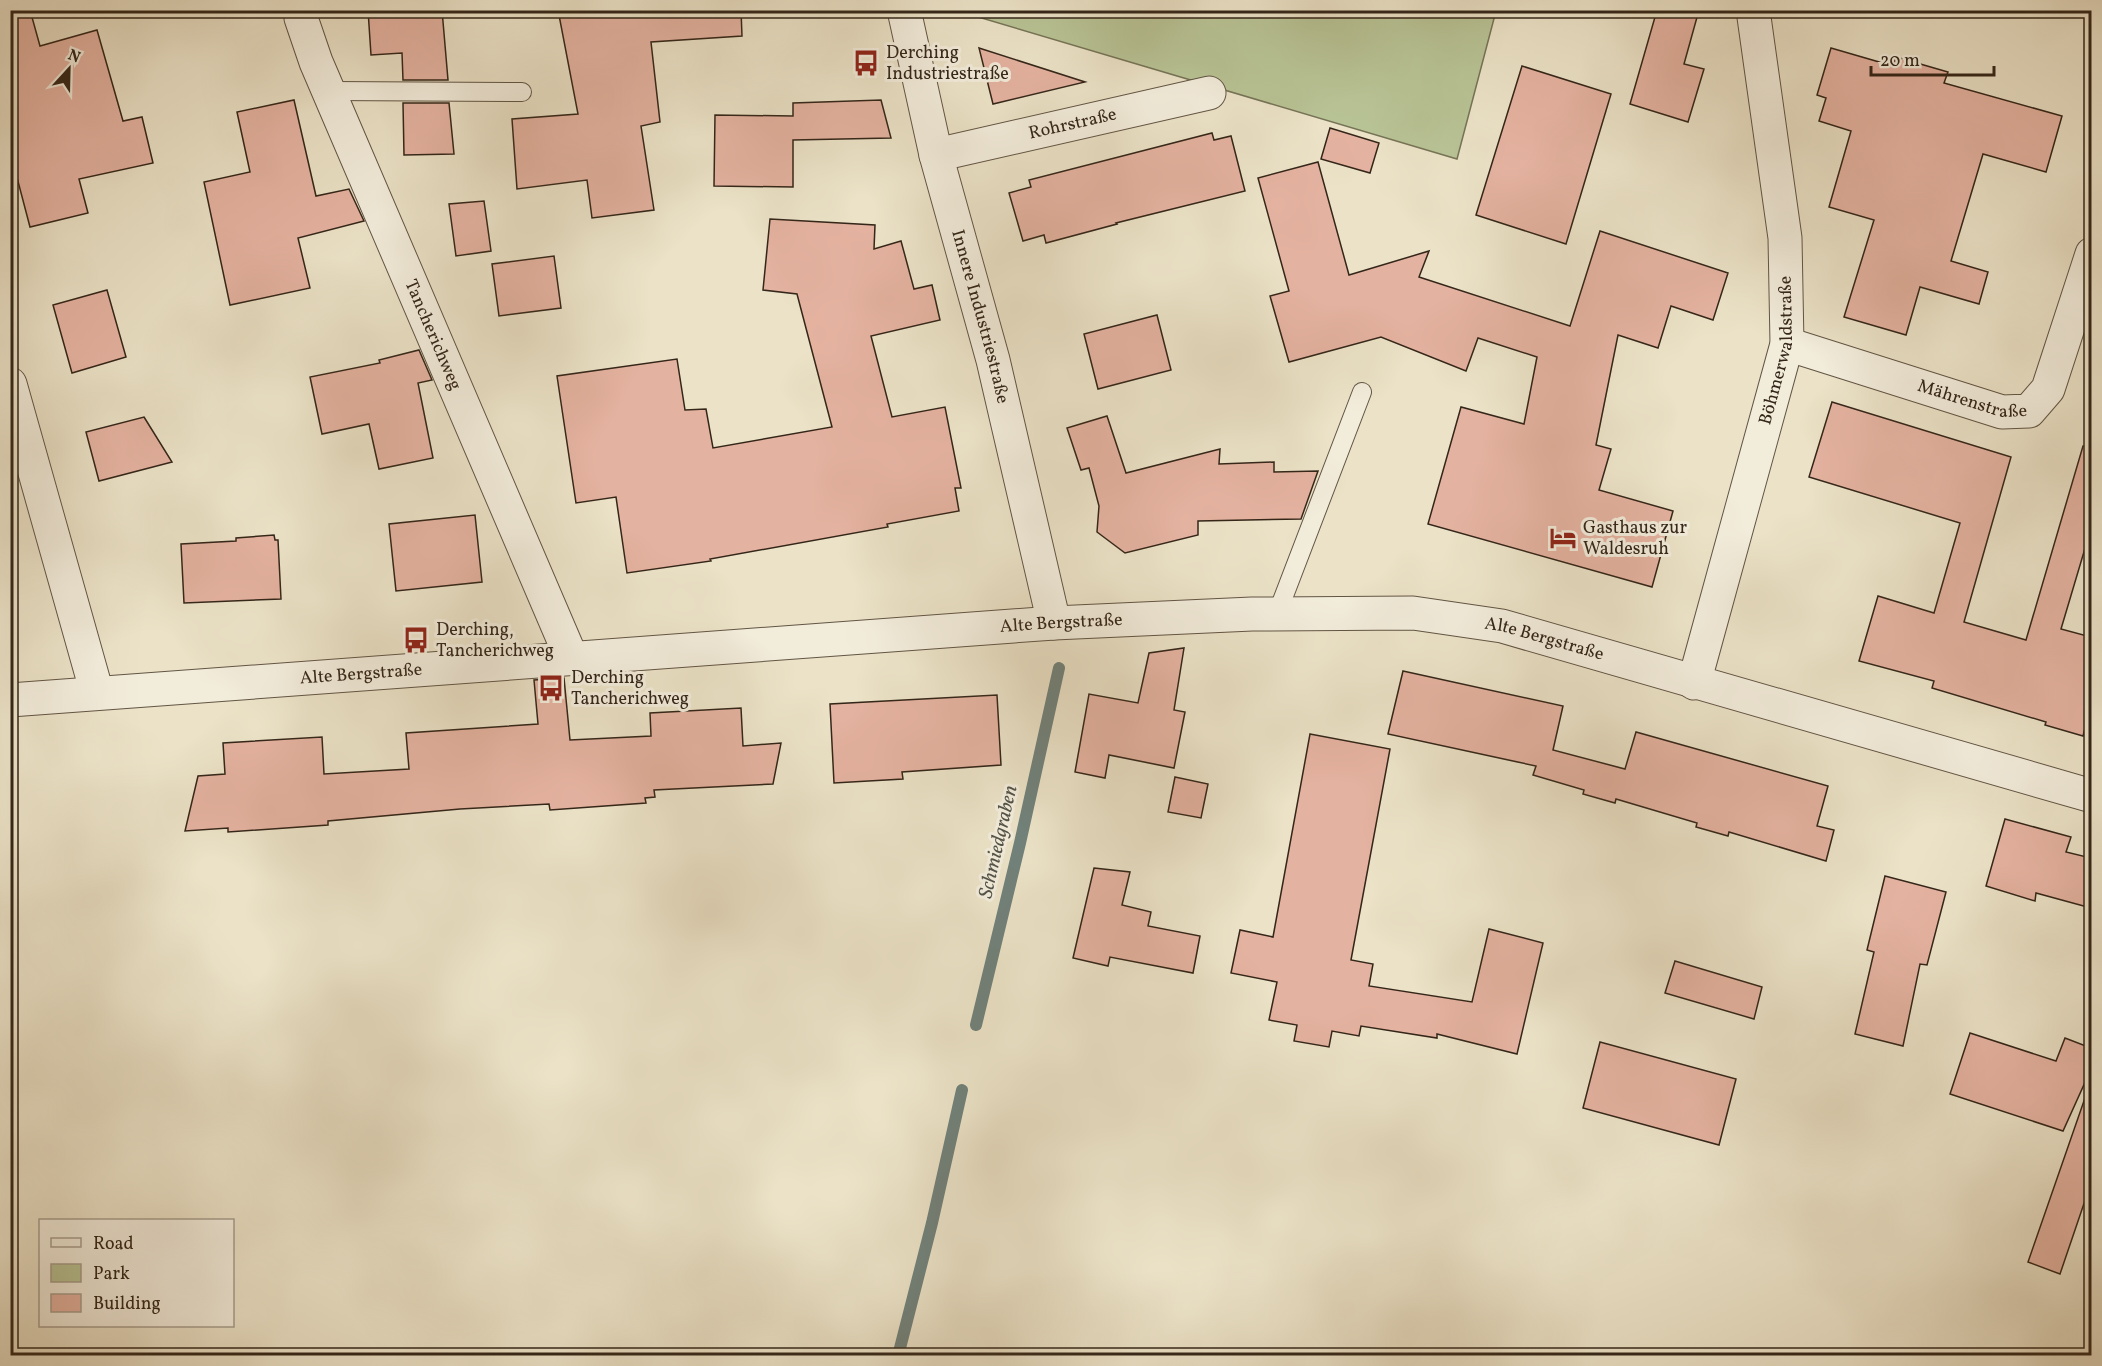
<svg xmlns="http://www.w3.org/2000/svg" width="2102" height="1366" viewBox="0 0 2102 1366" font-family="Vollkorn,serif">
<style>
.green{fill:#b8c395;stroke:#767457;stroke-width:1.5}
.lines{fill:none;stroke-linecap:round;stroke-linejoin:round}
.stream{stroke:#71817a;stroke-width:12}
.building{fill:#e4b2a0;stroke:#342619;stroke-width:1.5}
.service-casing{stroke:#625544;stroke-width:20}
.minor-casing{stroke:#625544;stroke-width:35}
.service{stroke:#f2ecdb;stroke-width:18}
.minor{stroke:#f2ecdb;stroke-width:33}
.labels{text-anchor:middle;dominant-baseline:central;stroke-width:6;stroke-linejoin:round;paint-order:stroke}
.poi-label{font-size:18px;fill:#342619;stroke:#f2ecdb;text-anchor:start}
.street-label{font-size:18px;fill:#342619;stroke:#f2ecdb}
.water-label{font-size:20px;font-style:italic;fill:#525349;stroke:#f2ecdb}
</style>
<rect width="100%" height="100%" fill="#ebe2c7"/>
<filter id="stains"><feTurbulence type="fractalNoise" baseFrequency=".00333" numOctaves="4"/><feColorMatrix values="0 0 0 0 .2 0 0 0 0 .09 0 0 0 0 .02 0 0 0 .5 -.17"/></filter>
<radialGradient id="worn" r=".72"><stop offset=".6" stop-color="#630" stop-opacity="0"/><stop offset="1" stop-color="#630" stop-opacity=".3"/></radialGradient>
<polygon class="green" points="958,11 1496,11 1457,159"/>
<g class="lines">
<g class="stream">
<polyline points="976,1025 1020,843 1059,668"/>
<polyline points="898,1356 932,1223 962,1090"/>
</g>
</g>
<g class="building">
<polygon points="10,10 30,10 40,46 97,30 123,121 142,117 153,163 79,179 88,213 30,227 10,151"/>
<polygon points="368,10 442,10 448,80 403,80 402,53 371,55"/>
<polygon points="558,10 741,10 742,36 651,42 660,122 641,126 654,210 592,218 587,180 517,189 512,119 578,114"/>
<polygon points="1657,10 1699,10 1684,64 1704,69 1688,122 1630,104"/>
<polygon points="979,48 1085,82 993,104"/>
<polygon points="1831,48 1893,66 1896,57 1948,72 1944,83 2062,116 2046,172 1983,154 1951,261 1988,272 1979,304 1920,287 1906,335 1844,317 1874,220 1829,207 1851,131 1819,121 1826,98 1817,95"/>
<polygon points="1522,66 1611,94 1566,244 1476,215"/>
<polygon points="294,100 316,196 349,189 364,221 298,238 310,288 230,305 204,182 250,172 237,112"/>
<polygon points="881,100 891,138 793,140 793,187 714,186 715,115 793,116 793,103"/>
<polygon points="403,103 449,103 454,154 404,155"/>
<polygon points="1330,128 1379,143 1370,173 1321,159"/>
<polygon points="1212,133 1214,140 1231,136 1245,191 1116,223 1117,224 1046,243 1044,235 1023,241 1009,193 1031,187 1029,180"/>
<polygon points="1318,162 1349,275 1429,251 1419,277 1570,326 1600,231 1728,273 1713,320 1671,306 1658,348 1618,335 1596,445 1611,449 1599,490 1673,511 1652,587 1428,524 1461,407 1524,424 1537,357 1478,338 1466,371 1381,337 1289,362 1270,296 1289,291 1258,178"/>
<polygon points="484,201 491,251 456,256 449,204"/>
<polygon points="770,219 875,225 874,249 901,241 914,289 932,285 940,320 871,336 892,417 945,407 961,488 955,488 959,511 887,524 888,527 710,559 711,561 627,573 616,497 576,503 557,376 677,359 685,410 706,409 713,448 832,427 797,294 763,290"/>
<polygon points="554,256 561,308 499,316 492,264"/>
<polygon points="107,290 126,357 72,373 53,305"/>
<polygon points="1157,315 1171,370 1098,389 1084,334"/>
<polygon points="419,350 432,380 418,383 433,458 379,469 369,424 322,434 310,377 380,363 379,360"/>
<polygon points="1832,402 2011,457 1964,622 2026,640 2083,446 2091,447 2091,547 2086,545 2061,629 2091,637 2091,705 2083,736 2045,725 2046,722 1932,688 1934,681 1859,661 1878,596 1934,613 1960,523 1809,477"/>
<polygon points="1107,416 1126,473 1220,449 1219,464 1274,462 1274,472 1318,471 1301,519 1198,521 1198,535 1125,553 1097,532 1099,506 1089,468 1081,470 1067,428"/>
<polygon points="144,417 172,462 99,481 86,432"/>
<polygon points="475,515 482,582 396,591 389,524"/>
<polygon points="274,535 275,540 278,540 281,599 184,603 181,544 236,541 236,538"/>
<polygon points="1184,648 1174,710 1185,712 1174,768 1109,755 1105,778 1075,772 1089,694 1138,703 1149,653"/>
<polygon points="1403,671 1563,706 1553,750 1625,769 1636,732 1828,786 1817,826 1834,830 1826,861 1729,832 1728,836 1696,827 1697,823 1616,799 1615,803 1583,794 1584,790 1533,775 1536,766 1388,734"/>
<polygon points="564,678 570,740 651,736 650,713 741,708 743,746 781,743 773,784 654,790 655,797 645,798 646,803 550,810 549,804 460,809 328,821 328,825 228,832 228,828 185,831 198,776 225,774 223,743 322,737 324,774 409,769 406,733 538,724 534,680"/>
<polygon points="997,695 1001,765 902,772 903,779 834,783 830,704"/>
<polygon points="1310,734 1390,749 1351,960 1373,964 1369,986 1472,1002 1489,929 1543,943 1517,1054 1437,1034 1437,1038 1361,1026 1359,1036 1332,1031 1329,1047 1294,1041 1297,1025 1269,1020 1277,982 1231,973 1240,930 1273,937"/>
<polygon points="1175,777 1208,784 1201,818 1168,812"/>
<polygon points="2005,819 2071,837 2066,852 2091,858 2091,908 2036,893 2035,901 1986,886"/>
<polygon points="1094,868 1130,872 1122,905 1151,912 1148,926 1200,936 1193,973 1110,957 1108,966 1073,958"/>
<polygon points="1885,876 1946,892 1927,965 1920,964 1903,1046 1855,1034 1874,952 1867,950"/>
<polygon points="1675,961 1762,987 1754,1019 1665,993"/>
<polygon points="1970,1033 2056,1061 2065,1038 2091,1048 2091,1069 2063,1131 1950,1094"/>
<polygon points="1600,1042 1736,1079 1719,1145 1583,1108"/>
<polygon points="2086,1095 2091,1096 2091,1183 2060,1274 2028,1262"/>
</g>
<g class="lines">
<g class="service-casing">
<g id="service">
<polyline points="329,91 522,92"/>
<polyline points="1277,614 1362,392"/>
</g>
</g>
<g class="minor-casing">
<g id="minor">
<path id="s1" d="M304 10 301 18 316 62 571 657"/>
<path id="s2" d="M904 10 936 155 993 360 1054 623"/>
<path id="s3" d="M936 155 1209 93"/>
<path id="s4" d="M1787 344 2002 412 2029 411 2048 389 2092 254"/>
<polyline points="10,384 97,693"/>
<path id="s5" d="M1694 683 1787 344 1785 238 1753 10"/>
<path id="s6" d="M10 700 1054 623 1252 614 1413 613 1502 626 2092 796"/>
</g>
</g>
<use href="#service" class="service"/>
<use href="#minor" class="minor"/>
</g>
<defs>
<g id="bus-bare" transform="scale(2.07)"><path d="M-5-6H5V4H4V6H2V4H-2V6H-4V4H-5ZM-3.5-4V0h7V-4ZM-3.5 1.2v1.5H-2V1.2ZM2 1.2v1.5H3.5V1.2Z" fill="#8f2418" stroke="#f2ecdb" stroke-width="2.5" paint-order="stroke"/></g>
<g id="hotel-bare" transform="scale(2.07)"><path d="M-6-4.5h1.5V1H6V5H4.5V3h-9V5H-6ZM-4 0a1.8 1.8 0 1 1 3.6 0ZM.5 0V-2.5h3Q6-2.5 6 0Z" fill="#8f2418" stroke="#f2ecdb" stroke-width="2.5" paint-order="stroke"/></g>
</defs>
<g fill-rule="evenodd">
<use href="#bus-bare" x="866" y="63"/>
<use href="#hotel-bare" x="1563" y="538"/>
<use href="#bus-bare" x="416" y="640"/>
<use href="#bus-bare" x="551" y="688"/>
</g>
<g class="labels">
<g class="poi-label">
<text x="886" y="53">Derching<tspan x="886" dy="21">Industriestraße</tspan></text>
<text x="1583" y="528">Gasthaus zur<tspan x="1583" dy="21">Waldesruh</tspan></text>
<text x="436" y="630">Derching,<tspan x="436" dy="21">Tancherichweg</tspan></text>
<text x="571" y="678">Derching<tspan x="571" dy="21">Tancherichweg</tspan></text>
</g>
<g class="street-label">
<text stroke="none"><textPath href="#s3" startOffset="140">Rohrstraße</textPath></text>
<text stroke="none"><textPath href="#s2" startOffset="316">Innere Industriestraße</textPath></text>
<text stroke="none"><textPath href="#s1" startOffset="352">Tancherichweg</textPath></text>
<text stroke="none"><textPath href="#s5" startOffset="344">Böhmerwaldstraße</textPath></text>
<text stroke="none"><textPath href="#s4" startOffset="194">Mährenstraße</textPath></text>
<text stroke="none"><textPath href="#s6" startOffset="1054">Alte Bergstraße</textPath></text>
<text stroke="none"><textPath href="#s6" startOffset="1540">Alte Bergstraße</textPath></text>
<text stroke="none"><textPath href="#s6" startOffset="352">Alte Bergstraße</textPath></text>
</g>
<g class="water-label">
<text transform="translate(999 842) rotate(-77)">Schmiedgraben</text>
</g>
</g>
<rect width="2102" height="1366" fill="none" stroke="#ebe2c7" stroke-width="36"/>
<rect x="12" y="12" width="2078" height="1342" fill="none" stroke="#342619" stroke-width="3"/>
<rect x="18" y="18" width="2066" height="1330" fill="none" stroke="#342619" stroke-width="1.5"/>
<rect x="39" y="1219" width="195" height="108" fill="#f2ecdb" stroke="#a69d8d" stroke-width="1.5"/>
<rect x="51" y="1238" width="30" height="9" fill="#f2ecdb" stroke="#a69d8d" stroke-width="1.5"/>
<text x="93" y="1249" font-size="18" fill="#342619">Road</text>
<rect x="51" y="1264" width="30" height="18" fill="#b8c395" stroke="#a69d8d" stroke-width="1.5"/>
<text x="93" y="1279" font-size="18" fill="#342619">Park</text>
<rect x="51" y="1294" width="30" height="18" fill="#e4b2a0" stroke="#a69d8d" stroke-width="1.5"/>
<text x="93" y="1309" font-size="18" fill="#342619">Building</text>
<g transform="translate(69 69) rotate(22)" stroke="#f2ecdb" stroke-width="4.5" paint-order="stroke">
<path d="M0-4.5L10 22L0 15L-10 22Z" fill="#342619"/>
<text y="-9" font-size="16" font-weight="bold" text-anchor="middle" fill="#342619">N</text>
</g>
<path d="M1871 66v9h123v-9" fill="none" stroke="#342619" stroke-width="3"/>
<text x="1880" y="66" font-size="18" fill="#342619" stroke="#f2ecdb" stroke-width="4.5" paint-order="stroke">20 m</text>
<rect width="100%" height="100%" filter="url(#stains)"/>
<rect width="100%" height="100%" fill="url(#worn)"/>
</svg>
